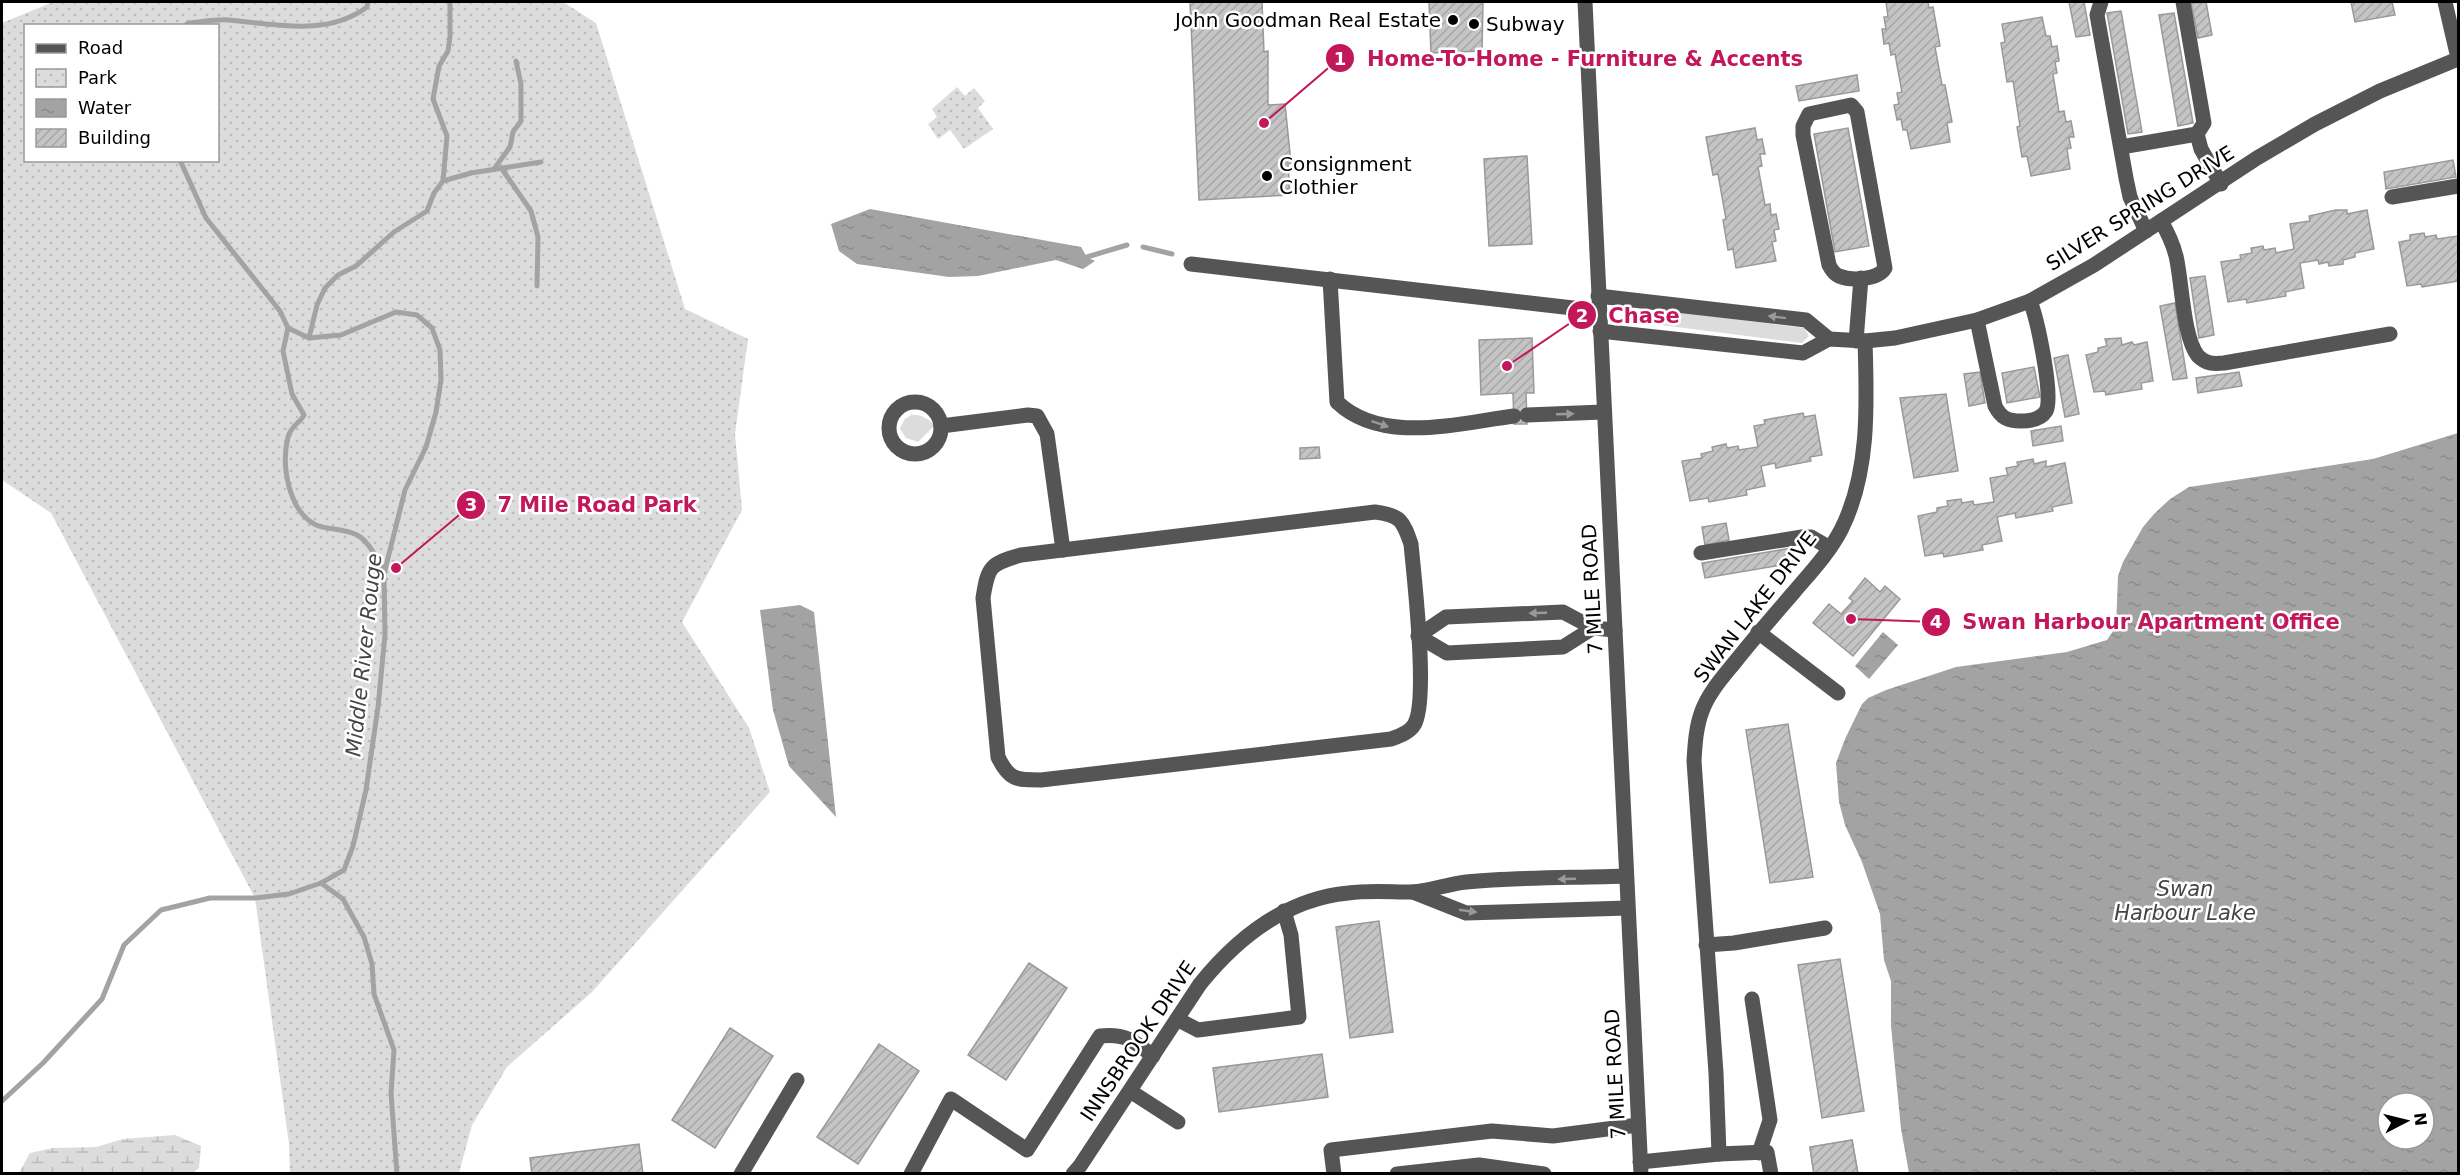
<svg xmlns="http://www.w3.org/2000/svg" width="2460" height="1175" viewBox="0 0 2460 1175" font-family="'DejaVu Sans',sans-serif">
<style>
.green{fill:#dcdcdc}
.wetland{fill:url(#wetland-marsh)}
.park{fill:url(#park-dots);fill-rule:evenodd}
.water{fill:url(#water-ripples);fill-rule:evenodd}
.lines{fill:none;stroke-linecap:round;stroke-linejoin:round}
.stream{stroke:#a3a3a3;stroke-width:5}
.building{fill:url(#building-hatch);stroke:#999;stroke-width:1.5}
.minor{stroke:#555;stroke-width:15}
.oneway{fill:#999}
.poi-dot{fill:#000;stroke:#fff;stroke-width:2}
.labels{text-anchor:middle;dominant-baseline:central;stroke-width:5;stroke-linejoin:round;paint-order:stroke}
.poi-label{font-size:20px;fill:#000;stroke:#fff;text-anchor:start}
.street-label{font-size:20px;fill:#000;stroke:#fff}
.water-label{font-size:21px;font-style:italic;fill:#444;stroke:#fff}
.leader{fill:none;stroke:#c2185b;stroke-width:2}
.callout-dot{fill:#c2185b;stroke:#fff;stroke-width:2}
.mark-label{font-size:18px;text-anchor:middle;font-weight:bold;fill:#fff}
.callout-label{font-size:21px;text-anchor:middle;font-weight:bold;fill:#c2185b;stroke:#fff;stroke-width:5;stroke-linejoin:round;paint-order:stroke}
</style>
<defs>
<pattern id="wetland-marsh" width="20" height="14" patternUnits="userSpaceOnUse" patternTransform="scale(1.5)"><rect width="20" height="14" fill="#dcdcdc"/><path d="M1 5h8M5 5V1M11 12h8M15 12V8" fill="none" stroke="#bbb"/></pattern>
<pattern id="park-dots" width="8" height="8" patternUnits="userSpaceOnUse" patternTransform="scale(1.5)"><rect width="8" height="8" fill="#dcdcdc"/><path d="M2 2h.1M6 6h.1" fill="none" stroke="#bbb" stroke-width="1.8" stroke-linecap="round"/></pattern>
<pattern id="water-ripples" width="26" height="14" patternUnits="userSpaceOnUse" patternTransform="scale(1.5)"><rect width="26" height="14" fill="#a3a3a3"/><path d="M2 4q2-2 4 0t4 0M15 11q2-2 4 0t4 0" fill="none" stroke="#8b8b8b"/></pattern>
<pattern id="building-hatch" width="6" height="6" patternUnits="userSpaceOnUse" patternTransform="scale(1.5)"><rect width="6" height="6" fill="#c4c4c4"/><path d="M-1 1l2-2M0 6l6-6M5 7l2-2" fill="none" stroke="#a7a7a7"/></pattern>
</defs>
<rect width="100%" height="100%" fill="#fff"/>
<g class="green">
<polygon points="1663,310 1804,328 1809,336 1802,343 1661,325 1656,316 1658,312"/>
<path d="M911 415C919 414 929 418 934 426L918 442 906 438 900 429 904 420Z"/>
</g>
<polygon class="wetland" points="175,1135 201,1146 199,1168 193,1173 21,1174 20,1171 30,1153 53,1148 96,1147 123,1139"/>
<g class="park">
<path d="M53 2H563L596 23 685 309 748 339 735 434 742 510 682 622 749 728 770 792 592 992 507 1067 472 1125 459 1173H290L289 1144 255 898 51 513 2 480V23ZM26 26H218V160H26Z"/>
<polygon points="957,87 965,96 974,88 985,101 978,108 993,129 964,149 950,130 938,139 928,124 937,117 932,109"/>
</g>
<g class="water">
<polygon points="870,209 1081,247 1087,257 1095,261 1083,269 1056,260 978,276 949,277 857,264 839,251 831,224"/>
<path d="M2458 433V1173H1909L1901 1129 1891 1026V981L1884 960 1880 914 1862 862 1845 825 1839 802 1836 763 1845 739 1862 704 1868 698 1886 690 1956 667 2067 652 2107 640 2116 627 2118 576 2123 562 2143 527 2154 514 2170 499 2189 487 2373 459ZM2388 1103H2424V1139H2388Z"/>
<polygon points="800,605 814,612 836,817 789,766 773,710 760,610"/>
<polygon points="1883,632 1898,645 1869,679 1855,666"/>
</g>
<g class="lines">
<g class="stream">
<path d="M185 26 188 23C201 22 216 19 229 20 275 24 327 37 367 7L368 2"/>
<polyline points="494,169 510,147 513,132 521,121 521,84 516,61"/>
<polyline points="502,169 531,211 538,237 537,286"/>
<polyline points="443,181 447,136 433,99 439,66 448,51 450,37 450,2"/>
<polyline points="1143,247 1172,254"/>
<polyline points="1087,257 1127,245"/>
<path d="M288 328 283 351 292 394 304 415C300 423 291 426 288 437 281 464 288 511 316 525 328 530 344 528 357 535 370 542 377 560 385 572"/>
<polyline points="309,338 317,305 325,288 338,275 356,266 394,232 427,211 434,193 443,181 471,173 541,162"/>
<polyline points="321,883 343,899 364,937 372,964 374,994 394,1050 391,1093 397,1174"/>
<polyline points="2,1101 43,1063 102,999 124,945 161,910 210,898 255,898 289,894 321,883 344,870 353,846 366,790 378,707 385,635 384,574 405,490 426,447 436,412 441,380 440,350 432,328 417,315 396,312 341,335 309,338 288,328 280,311 206,218 180,160"/>
</g>
</g>
<g class="building">
<polygon points="1190,2 1262,2 1264,52 1268,51 1268,105 1285,104 1291,163 1288,164 1290,195 1199,200"/>
<polygon points="1429,2 1483,2 1482,51 1431,53"/>
<polygon points="1886,2 1928,2 1929,8 1933,7 1940,46 1935,47 1942,85 1945,85 1952,122 1947,123 1950,142 1911,149 1907,130 1903,130 1901,119 1897,120 1894,105 1899,104 1897,93 1902,92 1895,54 1891,55 1889,43 1884,44 1882,29 1886,29 1884,17 1888,17"/>
<polygon points="2069,2 2084,2 2090,35 2076,37"/>
<polygon points="2206,2 2212,35 2198,38 2191,3"/>
<polygon points="2346,2 2392,2 2395,15 2355,22 2351,2"/>
<polygon points="2121,11 2142,132 2128,134 2107,13"/>
<polygon points="2174,13 2193,123 2178,126 2159,15"/>
<polygon points="2042,17 2046,36 2050,36 2052,47 2057,46 2059,61 2055,62 2057,73 2053,74 2059,112 2064,111 2066,122 2071,121 2074,137 2069,137 2071,148 2067,149 2070,169 2031,176 2027,156 2022,157 2017,127 2020,126 2013,81 2007,82 2001,43 2005,42 2002,24"/>
<polygon points="1857,75 1859,91 1799,101 1796,86"/>
<polygon points="1755,128 1757,140 1762,139 1765,154 1760,154 1762,166 1758,167 1765,205 1770,204 1771,215 1776,214 1779,229 1774,230 1776,241 1772,242 1776,261 1736,268 1733,249 1728,250 1723,220 1726,219 1718,174 1713,175 1706,137"/>
<polygon points="1848,128 1869,246 1835,252 1814,134"/>
<polygon points="1527,156 1532,244 1489,246 1484,159"/>
<polygon points="2453,160 2456,177 2386,189 2384,172"/>
<polygon points="2336,210 2347,210 2347,214 2367,210 2374,249 2355,253 2355,257 2343,260 2343,264 2329,266 2328,262 2319,264 2318,260 2300,263 2304,288 2285,292 2286,296 2247,303 2246,299 2228,302 2221,262 2241,259 2240,255 2252,253 2251,248 2263,246 2264,250 2275,248 2276,253 2294,249 2290,224 2310,221 2309,216"/>
<polygon points="2424,233 2425,237 2436,235 2437,239 2458,236 2458,281 2422,287 2421,284 2407,286 2399,242 2410,240 2410,235"/>
<polygon points="2205,276 2214,335 2199,338 2190,278"/>
<polygon points="2175,303 2187,378 2173,380 2160,306"/>
<polygon points="1532,338 1534,393 1526,393 1527,424 1514,424 1513,393 1481,395 1479,340"/>
<polygon points="2121,338 2122,345 2132,342 2134,345 2147,342 2153,381 2141,383 2142,389 2106,395 2105,391 2094,392 2086,355 2098,352 2098,348 2107,346 2105,339"/>
<polygon points="2068,355 2079,414 2065,417 2054,358"/>
<polygon points="2034,367 2040,397 2007,403 2002,373"/>
<polygon points="1980,372 1985,403 1969,406 1964,374"/>
<polygon points="2239,372 2242,386 2198,393 2196,378"/>
<polygon points="1946,394 1958,471 1914,478 1900,398"/>
<polygon points="1803,413 1804,417 1815,415 1822,455 1810,457 1811,461 1776,468 1775,463 1761,466 1765,486 1746,490 1747,495 1709,502 1708,498 1690,501 1682,461 1702,458 1701,454 1713,451 1712,447 1726,444 1727,448 1738,446 1739,450 1758,447 1754,426 1765,424 1764,420"/>
<polygon points="2061,426 2063,441 2033,446 2031,431"/>
<polygon points="1319,447 1320,458 1300,459 1300,448"/>
<polygon points="2033,459 2034,464 2046,461 2046,467 2065,463 2072,503 2052,507 2053,511 2016,518 2015,513 1997,517 2002,541 1982,545 1983,550 1944,557 1943,553 1925,556 1918,516 1937,512 1937,508 1948,506 1947,501 1961,499 1962,503 1973,501 1974,505 1994,502 1990,478 2008,475 2006,468 2018,466 2017,462"/>
<polygon points="1726,523 1729,540 1705,545 1702,527"/>
<polygon points="1792,548 1794,563 1705,578 1702,563"/>
<polygon points="1865,578 1880,592 1885,586 1900,599 1853,656 1813,623 1829,604 1841,614 1853,601 1849,598"/>
<polygon points="1788,724 1813,877 1770,883 1746,730"/>
<polygon points="1379,921 1393,1032 1350,1038 1336,927"/>
<polygon points="1840,959 1864,1111 1822,1118 1798,965"/>
<polygon points="1029,963 1067,988 1006,1080 968,1055"/>
<polygon points="730,1028 773,1056 715,1148 672,1120"/>
<polygon points="879,1044 919,1071 858,1164 817,1137"/>
<polygon points="1322,1054 1328,1097 1219,1112 1213,1068"/>
<polygon points="1852,1140 1858,1174 1814,1174 1810,1147"/>
<polygon points="1852,1140 1858,1174 1814,1174 1810,1147"/>
<polygon points="639,1144 643,1174 532,1174 530,1158"/>
</g>
<g class="lines">
<g class="minor">
<polyline points="1585,2 1641,1174"/>
<polyline points="2101,2 2097,15 2126,178 2130,197 2146,231"/>
<polyline points="2183,2 2204,123 2197,134 2201,149 2221,184"/>
<polyline points="2445,2 2458,58"/>
<path d="M1851 105 1857 112 1885 268C1878 280 1851 281 1839 276 1834 274 1831 269 1829 265L1803 135V126L1809 114Z"/>
<polyline points="2121,147 2197,134"/>
<polyline points="2392,197 2458,186"/>
<path d="M2161 221C2168 233 2173 244 2176 256 2182 281 2183 338 2198 356 2206 364 2213 364 2224 363L2390 334"/>
<polyline points="1191,264 1599,311"/>
<path d="M1330 279 1337 402C1382 445 1458 423 1514 416"/>
<polyline points="1598,296 1806,320 1829,339"/>
<path d="M1977 320 1995 406C2001 418 2008 421 2021 421 2030 421 2041 419 2046 411 2054 397 2037 318 2030 301"/>
<polyline points="1600,331 1803,353 1829,339 1865,341 1895,338 1977,320 2030,301 2094,265 2257,158 2315,124 2380,91 2458,59"/>
<polyline points="1856,341 1861,278"/>
<circle cx="915" cy="428" r="26"/>
<polyline points="1527,415 1603,412"/>
<polyline points="941,426 1028,415 1037,416 1047,434 1063,550"/>
<path d="M1375 512C1401 515 1403 521 1411 544 1414 577 1429 702 1414 725 1409 733 1399 736 1391 739L1041 780C1016 780 1009 780 998 757L983 598C988 566 990 564 1021 555Z"/>
<polyline points="1701,553 1802,537 1811,537 1830,548"/>
<polyline points="1593,628 1563,647 1447,653 1418,636 1446,617 1563,612 1593,628 1615,630"/>
<polyline points="1758,632 1838,693"/>
<polyline points="1413,892 1466,913 1627,908"/>
<polyline points="1706,945 1734,943 1825,928"/>
<polyline points="1752,999 1770,1120 1759,1153"/>
<polyline points="1177,1019 1198,1030 1299,1017 1291,935 1284,911"/>
<polyline points="1130,1091 1178,1122"/>
<polyline points="1719,1154 1767,1152 1771,1174"/>
<path d="M1640 1162 1719 1154 1716 1073 1694 761C1695 744 1696 727 1702 711 1709 692 1723 677 1735 662 1754 638 1774 615 1794 592 1811 572 1829 553 1841 530 1870 473 1867 403 1865 341"/>
<polyline points="741,1174 797,1080"/>
<path d="M911 1174 951 1099 1027 1150 1100 1036C1125 1033 1134 1041 1153 1056"/>
<path d="M1073 1174 1080 1166 1200 984C1238 937 1286 899 1348 893 1369 890 1390 892 1412 892 1430 891 1448 884 1466 882 1518 877 1573 878 1626 876"/>
<polyline points="1334,1174 1331,1150 1492,1131 1553,1136 1638,1125"/>
<polyline points="1397,1174 1479,1165 1544,1174"/>
</g>
</g>
<defs><path id="oneway-solid" d="M-6-.8H1V-3.2L6.5 0L1 3.2V.8H-6Z" transform="scale(1.5)"/></defs>
<g class="oneway">
<use href="#oneway-solid" transform="translate(1777 317) rotate(-173)"/>
<use href="#oneway-solid" transform="translate(1565 414) rotate(-2)"/>
<use href="#oneway-solid" transform="translate(1380 424) rotate(19)"/>
<use href="#oneway-solid" transform="translate(1538 613) rotate(178)"/>
<use href="#oneway-solid" transform="translate(1567 879) rotate(178)"/>
<use href="#oneway-solid" transform="translate(1468 911) rotate(8)"/>
</g>
<g class="poi-dot">
<circle cx="1453" cy="20" r="6"/>
<circle cx="1474" cy="24" r="6"/>
<circle cx="1267" cy="176" r="6"/>
</g>
<g class="labels">
<g class="poi-label">
<text x="1441" y="20" text-anchor="end">John Goodman Real Estate</text>
<text x="1486" y="24">Subway</text>
<text x="1279" y="164">Consignment<tspan x="1279" dy="23">Clothier</tspan></text>
</g>
<g class="street-label">
<text transform="translate(2140 208) rotate(-32)">SILVER SPRING DRIVE</text>
<text transform="translate(1592 589) rotate(-93)">7 MILE ROAD</text>
<text transform="translate(1755 607) rotate(-52)">SWAN LAKE DRIVE</text>
<text transform="translate(1138 1041) rotate(-56)">INNSBROOK DRIVE</text>
<text transform="translate(1615 1074) rotate(-93)">7 MILE ROAD</text>
</g>
<g class="water-label">
<text transform="translate(364 655) rotate(-84)">Middle River Rouge</text>
<text x="2185" y="889">Swan<tspan x="2185" dy="24">Harbour Lake</tspan></text>
</g>
</g>
<path class="leader" d="M1264 123L1340 58M1507 366L1582 315M396 568L471 505M1851 619L1936 622"/>
<g class="callout-dot">
<circle cx="1264" cy="123" r="6"/>
<circle cx="1507" cy="366" r="6"/>
<circle cx="396" cy="568" r="6"/>
<circle cx="1851" cy="619" r="6"/>
<circle cx="1340" cy="58" r="15"/>
<circle cx="1582" cy="315" r="15"/>
<circle cx="471" cy="505" r="15"/>
<circle cx="1936" cy="622" r="15"/>
</g>
<g class="mark-label">
<text x="1340" y="65">1</text>
<text x="1582" y="322">2</text>
<text x="471" y="511">3</text>
<text x="1936" y="628">4</text>
</g>
<g class="callout-label">
<text x="1585" y="66">Home-To-Home - Furniture &amp; Accents</text>
<text x="1644" y="323">Chase</text>
<text x="597" y="512">7 Mile Road Park</text>
<text x="2151" y="629">Swan Harbour Apartment Office</text>
</g>
<rect width="2460" height="1175" fill="none" stroke="#000000" stroke-width="6"/>
<rect x="24" y="24" width="195" height="138" fill="#ffffff" stroke="#999999" stroke-width="1.5"/>
<rect x="36" y="44" width="30" height="9" fill="#555555" stroke="#999999" stroke-width="1.5"/>
<text x="78" y="54" font-size="18" fill="#000000">Road</text>
<rect x="36" y="69" width="30" height="18" fill="url(#park-dots)" stroke="#999999" stroke-width="1.5"/>
<text x="78" y="84" font-size="18" fill="#000000">Park</text>
<rect x="36" y="99" width="30" height="18" fill="url(#water-ripples)" stroke="#999999" stroke-width="1.5"/>
<text x="78" y="114" font-size="18" fill="#000000">Water</text>
<rect x="36" y="129" width="30" height="18" fill="url(#building-hatch)" stroke="#999999" stroke-width="1.5"/>
<text x="78" y="144" font-size="18" fill="#000000">Building</text>
<g transform="translate(2406 1121) rotate(83)"><circle r="28" fill="#ffffff" stroke="#999999" stroke-width="1.5"/>
<path d="M0-4.5L10 22L0 15L-10 22Z" fill="#000000"/>
<text y="-9" font-size="16" font-weight="bold" text-anchor="middle" fill="#000000">N</text>
</g>
</svg>
